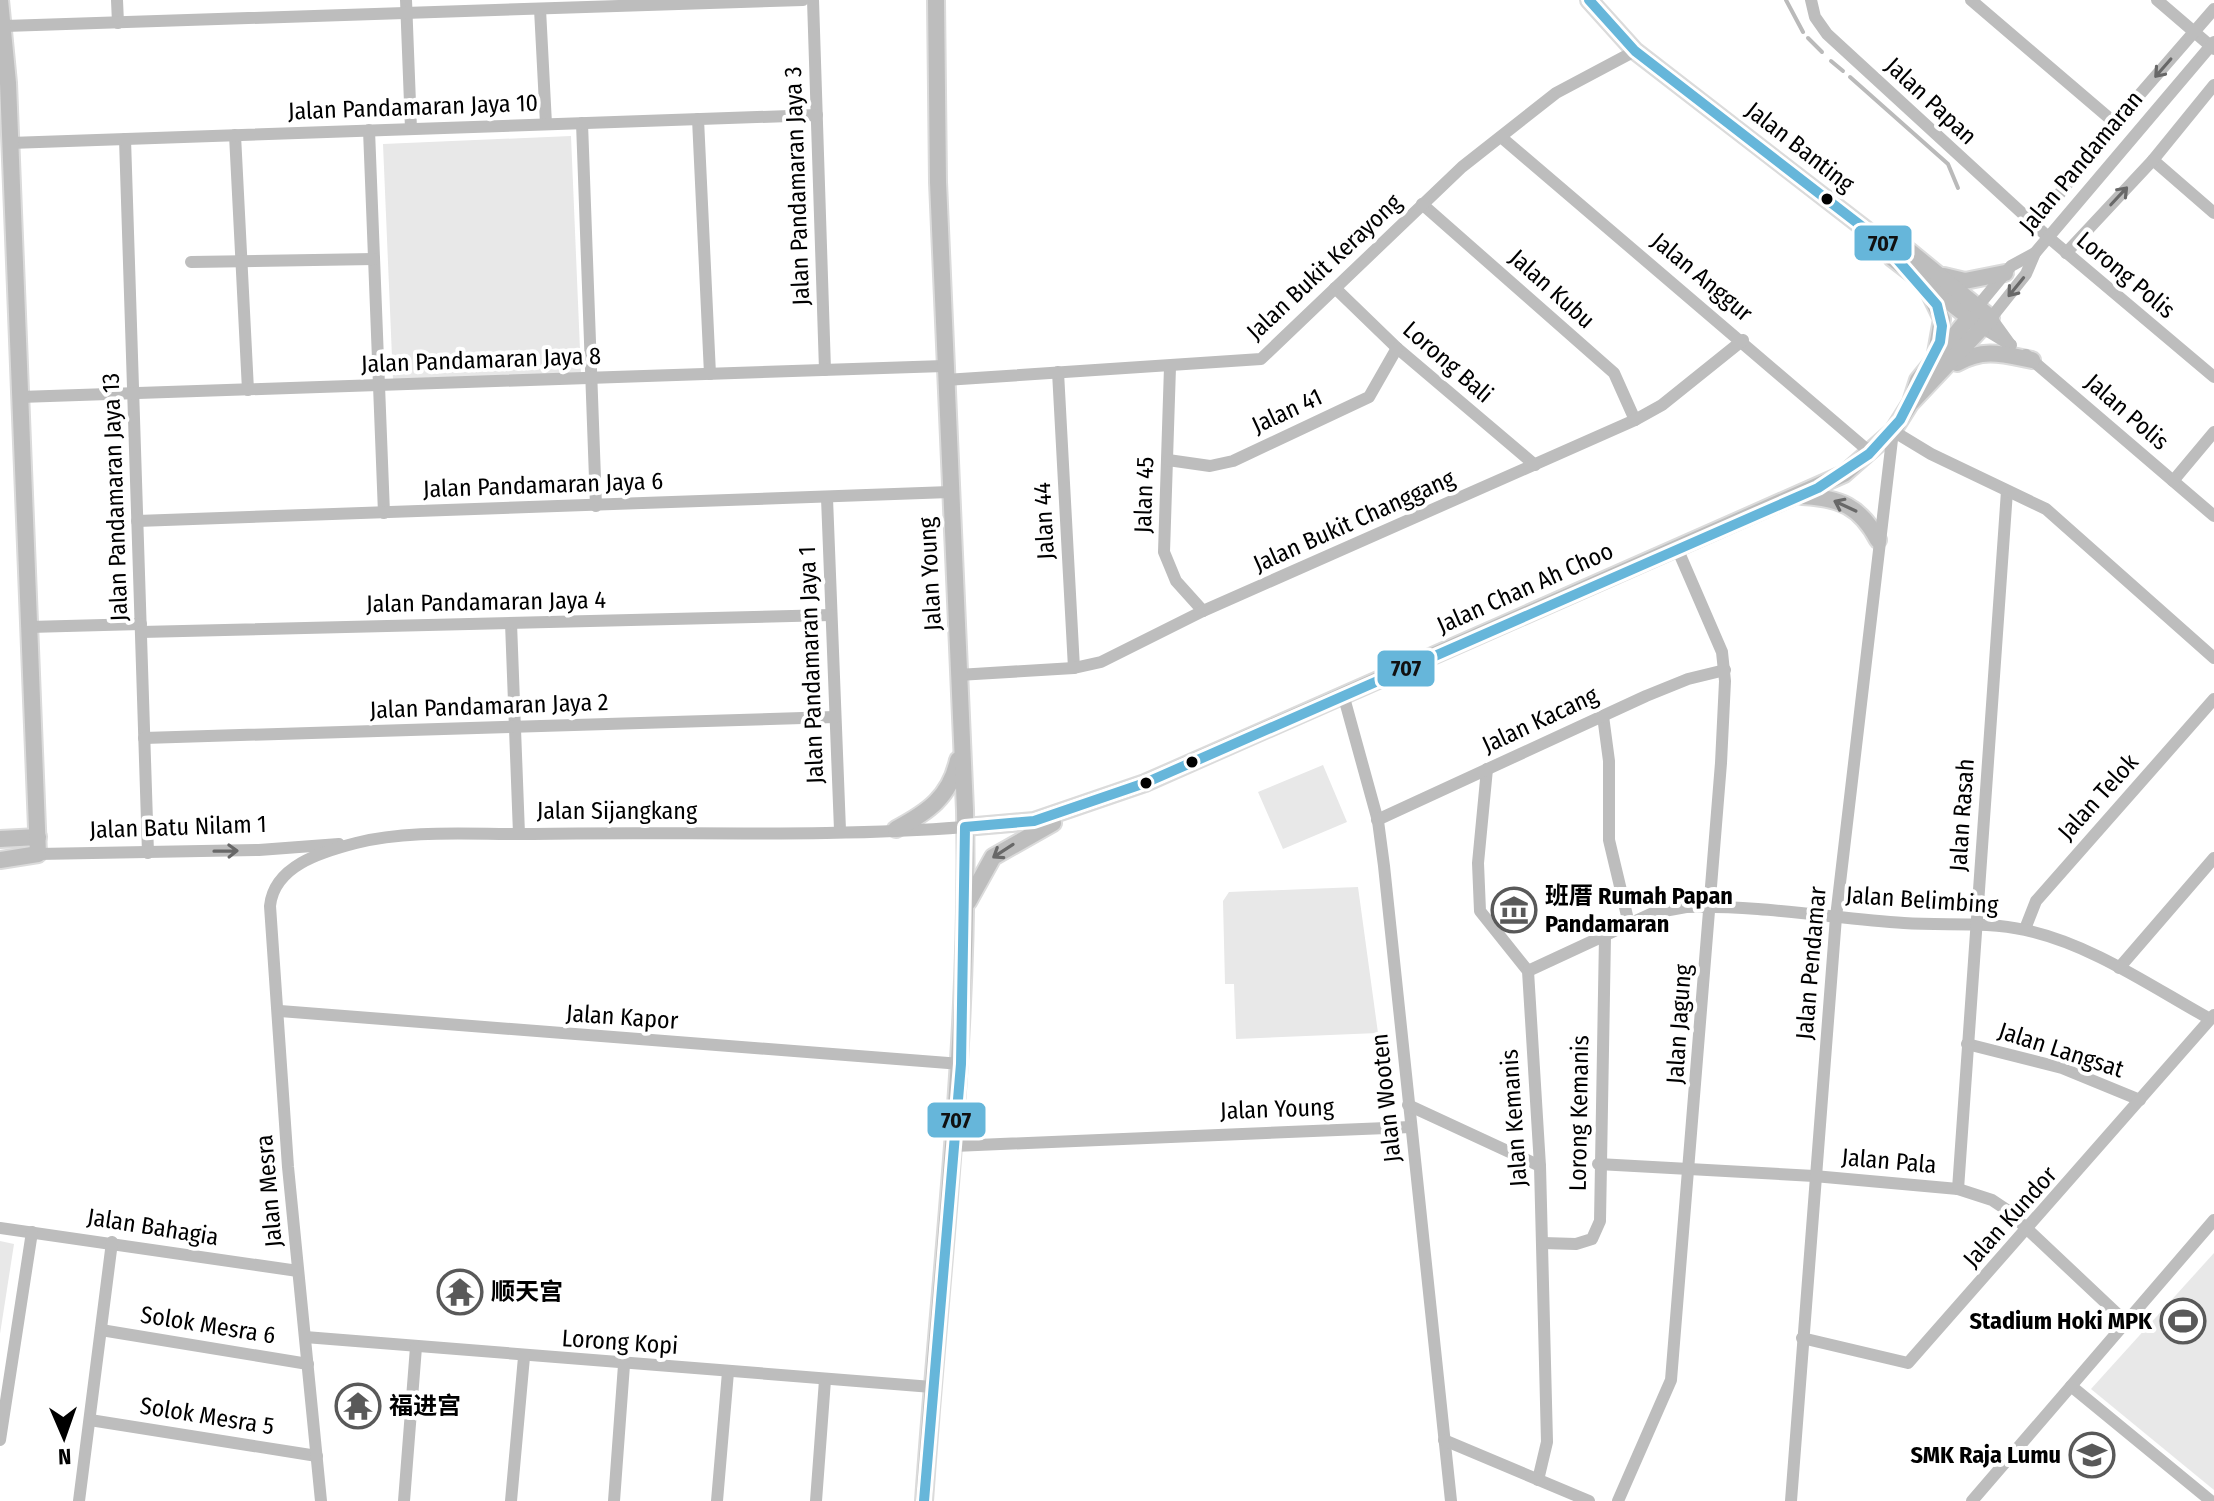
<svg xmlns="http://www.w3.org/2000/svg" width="2214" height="1501" viewBox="0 0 2214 1501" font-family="'Fira Sans Condensed','Noto Sans SC',sans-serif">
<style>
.green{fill:#e8e8e8}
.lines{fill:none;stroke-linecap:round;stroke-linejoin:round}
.stream{stroke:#bababa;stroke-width:4}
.major-casing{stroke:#dbdbdb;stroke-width:20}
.minor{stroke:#bdbdbd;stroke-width:12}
.major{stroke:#bdbdbd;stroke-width:16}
.bus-1-casing{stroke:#fff;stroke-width:16}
.bus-1{stroke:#66b6da;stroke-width:10}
.oneway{stroke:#686868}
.bus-dot{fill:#000;stroke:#fff;stroke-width:3}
.labels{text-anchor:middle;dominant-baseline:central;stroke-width:8;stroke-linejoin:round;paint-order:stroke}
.street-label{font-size:24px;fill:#000;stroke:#fff}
.poi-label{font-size:24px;font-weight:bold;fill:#000;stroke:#fff;text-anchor:start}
.line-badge{stroke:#fff;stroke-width:3}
.pale-badge-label{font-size:22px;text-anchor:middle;font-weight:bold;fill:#111}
</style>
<rect width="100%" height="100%" fill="#fff"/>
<g class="green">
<polygon points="571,136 581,374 393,381 383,144"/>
<polygon points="1323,765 1347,822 1283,849 1258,792"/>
<polygon points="1358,887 1378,1033 1236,1039 1234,984 1225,984 1223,901 1229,892"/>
<polygon points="0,1241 14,1244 0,1334"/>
<polygon points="2214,1253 2214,1490 2091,1389"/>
</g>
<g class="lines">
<g class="stream">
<polyline points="1786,0 1803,32"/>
<polyline points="1808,38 1822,52"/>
<polyline points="1831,61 1843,71"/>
<polyline points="1850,77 1948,164 1958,188"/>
</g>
<g class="major-casing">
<g id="major">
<polyline points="1589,0 1635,51 1882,242 1892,258 1983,328"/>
<polyline points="1944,276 1965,281 2005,273"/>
<polyline points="1927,288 1942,319 1936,353"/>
<path d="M1957 363C1984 348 2002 354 2032 360"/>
<polyline points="1912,399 1918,380 1977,308"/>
<path d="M1802 496C1840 498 1860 506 1878 540"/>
<polyline points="965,827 1034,821 1145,783 1844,474 1893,431 1910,404 1991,318 1908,250 1882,242"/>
<path d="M896 829C928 812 950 797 958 760"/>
<polyline points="0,839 38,837"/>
<polyline points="0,860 38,854 8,83 0,0"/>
<polyline points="968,902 993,857 1053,823"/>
<path d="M924 1501C940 1270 970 1041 965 810L938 182 936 0"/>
</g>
</g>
<g class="minor">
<polyline points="117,0 118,23"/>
<polyline points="406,0 411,129"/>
<polyline points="813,0 825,370"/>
<polyline points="1811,0 1815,17 1827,34 2048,237 2214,377"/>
<polyline points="1971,0 2115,123"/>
<polyline points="2157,0 2214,49"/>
<polyline points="540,9 546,124"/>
<polyline points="5,26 803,0"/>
<polyline points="698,119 710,374"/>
<polyline points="582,123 596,506"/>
<polyline points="369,130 384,513"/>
<polyline points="235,135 248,390"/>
<polyline points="1501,137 1871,453"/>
<polyline points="125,139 148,853"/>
<polyline points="10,143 817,115"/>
<polyline points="2153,160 2214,213"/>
<polyline points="1422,204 1614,373 1635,420"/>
<polyline points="2035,225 2115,123 2214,9"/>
<polyline points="2066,253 2153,160 2214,85"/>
<polyline points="191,262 374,259"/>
<polyline points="1335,288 1397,348 1535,465"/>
<polyline points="1978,306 2011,266 2035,253"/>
<polyline points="1983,328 2011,345"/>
<polyline points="2009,343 1991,318 2026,274 2035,253 2214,42"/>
<polyline points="2026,355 2214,516"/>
<polyline points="1170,367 1164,552 1176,581 1203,611"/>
<polyline points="1058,372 1074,668"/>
<polyline points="945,380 1261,359 1462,167 1556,93 1635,51"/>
<polyline points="20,397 944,366"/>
<polyline points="1168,460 1210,466 1233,461 1369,397 1397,348"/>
<polyline points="2173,481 2214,432"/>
<polyline points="827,498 840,830"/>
<polyline points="137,521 950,492"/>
<polyline points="511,623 519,834"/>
<polyline points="29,627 141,624"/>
<polyline points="141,632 831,615"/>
<polyline points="958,675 1074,668 1101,662 1203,611 1635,420 1662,405 1743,340"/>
<polyline points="1343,694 1378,821 1384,866 1451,1501"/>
<polyline points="1603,716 1609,761 1609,840 1629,924"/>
<polyline points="144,738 835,717"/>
<polyline points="1487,769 1478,863 1480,911 1528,971 1540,1166 1547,1442 1538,1480"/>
<polyline points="1377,820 1646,696 1688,679 1725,670"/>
<polyline points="38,854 259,850 339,844"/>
<polyline points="2025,929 2036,901 2214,699"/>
<polyline points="2119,968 2214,858"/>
<path d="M1528 971 1653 913 1686 907C1759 905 1832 918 1904 923 1944 926 1986 921 2025 930 2091 944 2152 987 2210 1019"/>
<polyline points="280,1011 961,1064"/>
<polyline points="1967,1044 2062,1068 2140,1100"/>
<polyline points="1408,1105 1540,1166"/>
<polyline points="954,1146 1411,1127"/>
<polyline points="1598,1164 1814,1176 1958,1189 1992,1200 2007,1210 2126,1322"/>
<polyline points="1958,1189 2007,491"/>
<polyline points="0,1228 298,1271"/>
<polyline points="1543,1243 1576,1244 1592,1239 1600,1221 1605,936"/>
<polyline points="101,1330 308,1364"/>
<polyline points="305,1337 932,1387"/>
<polyline points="1802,1338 1908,1363 2214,1015"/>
<polyline points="2071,1386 2211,1501"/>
<polyline points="90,1420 317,1456"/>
<polyline points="0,1440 32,1232"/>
<polyline points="1444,1440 1589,1501"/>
<polyline points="79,1501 112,1242"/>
<path d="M321 1501 288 1167 270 906C274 866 321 852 356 843 411 829 476 835 533 834 676 831 822 838 965 827"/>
<polyline points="404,1501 416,1347"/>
<polyline points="511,1501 524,1357"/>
<polyline points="614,1501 624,1365"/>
<polyline points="717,1501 728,1372"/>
<polyline points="816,1501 825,1380"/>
<polyline points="1618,1501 1671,1380 1721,763 1725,681 1722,652 1677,548"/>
<polyline points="1791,1501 1836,917 1893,431 1931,454 2046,509 2214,658"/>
<polyline points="1972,1501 2214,1220"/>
</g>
<use href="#major" class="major"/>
<g class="bus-1-casing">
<polyline id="bus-1" points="924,1501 961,1064 965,827 1034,821 1145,783 1818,488 1869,454 1900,420 1940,342 1942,326 1937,305 1882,242 1635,51 1589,0"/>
</g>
<use href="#bus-1" class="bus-1"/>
</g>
<defs><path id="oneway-shaft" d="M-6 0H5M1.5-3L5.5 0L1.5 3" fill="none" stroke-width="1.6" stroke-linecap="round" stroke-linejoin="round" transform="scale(2)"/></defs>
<g class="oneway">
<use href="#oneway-shaft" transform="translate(2163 68) rotate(131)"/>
<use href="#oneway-shaft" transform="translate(2119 196) rotate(-47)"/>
<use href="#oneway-shaft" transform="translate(2016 287) rotate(129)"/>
<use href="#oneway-shaft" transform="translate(1845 506) rotate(-155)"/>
<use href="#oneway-shaft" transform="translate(226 851) rotate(-1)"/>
<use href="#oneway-shaft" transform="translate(1003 851) rotate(147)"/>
</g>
<defs>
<g id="museum-ring" transform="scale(2.3)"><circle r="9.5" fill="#fff" stroke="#595959" stroke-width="1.5"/><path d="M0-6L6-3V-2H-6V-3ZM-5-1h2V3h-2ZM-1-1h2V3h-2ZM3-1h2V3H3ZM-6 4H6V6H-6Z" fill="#595959"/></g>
<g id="temple-ring" transform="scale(2.3)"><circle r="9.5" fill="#fff" stroke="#595959" stroke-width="1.5"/><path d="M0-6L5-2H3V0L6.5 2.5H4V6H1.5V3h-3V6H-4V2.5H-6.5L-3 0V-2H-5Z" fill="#595959"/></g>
<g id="stadium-ring" transform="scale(2.3)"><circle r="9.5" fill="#fff" stroke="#595959" stroke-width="1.5"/><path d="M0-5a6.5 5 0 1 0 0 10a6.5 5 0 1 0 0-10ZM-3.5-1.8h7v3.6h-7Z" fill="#595959"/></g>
<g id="school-ring" transform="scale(2.3)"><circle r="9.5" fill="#fff" stroke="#595959" stroke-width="1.5"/><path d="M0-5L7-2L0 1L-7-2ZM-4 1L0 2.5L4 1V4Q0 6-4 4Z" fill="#595959"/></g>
</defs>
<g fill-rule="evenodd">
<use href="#museum-ring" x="1514" y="910"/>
<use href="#temple-ring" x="460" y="1292"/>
<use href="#stadium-ring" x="2183" y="1321"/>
<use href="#temple-ring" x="358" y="1406"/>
<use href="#school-ring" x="2092" y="1455"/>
</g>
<g class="bus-dot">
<circle cx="1827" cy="199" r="7"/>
<circle cx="1192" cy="762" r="7"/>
<circle cx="1146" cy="783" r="7"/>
</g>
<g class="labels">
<g class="street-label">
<text transform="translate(1931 101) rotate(43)">Jalan Papan</text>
<text transform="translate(413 107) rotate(-2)">Jalan Pandamaran Jaya 10</text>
<text transform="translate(1800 147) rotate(38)">Jalan Banting</text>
<text transform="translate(2081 162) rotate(-50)">Jalan Pandamaran</text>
<text transform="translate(797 186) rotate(-92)">Jalan Pandamaran Jaya 3</text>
<text transform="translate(1324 267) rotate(-43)">Jalan Bukit Kerayong</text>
<text transform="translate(2126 275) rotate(40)">Lorong Polis</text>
<text transform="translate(1702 277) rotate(40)">Jalan Anggur</text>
<text transform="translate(1552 289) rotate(42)">Jalan Kubu</text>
<text transform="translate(481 360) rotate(-2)">Jalan Pandamaran Jaya 8</text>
<text transform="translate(1448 362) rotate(41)">Lorong Bali</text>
<text transform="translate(1287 411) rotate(-25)">Jalan 41</text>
<text transform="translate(2127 412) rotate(41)">Jalan Polis</text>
<text transform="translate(543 485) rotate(-2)">Jalan Pandamaran Jaya 6</text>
<text transform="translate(1144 495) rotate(-88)">Jalan 45</text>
<text transform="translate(115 497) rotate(-92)">Jalan Pandamaran Jaya 13</text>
<text transform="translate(1044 521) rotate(-93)">Jalan 44</text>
<text transform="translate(1354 521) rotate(-24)">Jalan Bukit Changgang</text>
<text transform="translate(930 574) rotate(-93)">Jalan Young</text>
<text transform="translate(1525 588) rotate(-24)">Jalan Chan Ah Choo</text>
<text transform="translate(486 602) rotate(-1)">Jalan Pandamaran Jaya 4</text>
<text transform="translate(811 665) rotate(-92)">Jalan Pandamaran Jaya 1</text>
<text transform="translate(489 706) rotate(-2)">Jalan Pandamaran Jaya 2</text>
<text transform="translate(1540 720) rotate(-25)">Jalan Kacang</text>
<text transform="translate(2098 797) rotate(-48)">Jalan Telok</text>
<text x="617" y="811">Jalan Sijangkang</text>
<text transform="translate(1962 815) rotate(-86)">Jalan Rasah</text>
<text transform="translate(178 827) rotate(-2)">Jalan Batu Nilam 1</text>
<text transform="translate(1922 900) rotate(4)">Jalan Belimbing</text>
<text transform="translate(1811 963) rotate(-85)">Jalan Pendamar</text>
<text transform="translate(622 1017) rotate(4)">Jalan Kapor</text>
<text transform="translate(1679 1024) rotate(-86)">Jalan Jagung</text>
<text transform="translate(2061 1050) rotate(18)">Jalan Langsat</text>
<text transform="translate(1386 1098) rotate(-96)">Jalan Wooten</text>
<text transform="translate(1277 1109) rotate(-2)">Jalan Young</text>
<text transform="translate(1579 1113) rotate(-89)">Lorong Kemanis</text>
<text transform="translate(1514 1118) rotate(-94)">Jalan Kemanis</text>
<text transform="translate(1889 1161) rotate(5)">Jalan Pala</text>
<text transform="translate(269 1191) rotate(-95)">Jalan Mesra</text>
<text transform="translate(2010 1217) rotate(-48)">Jalan Kundor</text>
<text transform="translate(153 1227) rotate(9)">Jalan Bahagia</text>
<text transform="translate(208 1325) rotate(9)">Solok Mesra 6</text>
<text transform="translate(620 1342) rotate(4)">Lorong Kopi</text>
<text transform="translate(207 1416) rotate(9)">Solok Mesra 5</text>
</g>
<g class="poi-label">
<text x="1545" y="896">班厝 Rumah Papan<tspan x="1545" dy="28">Pandamaran</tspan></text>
<text x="491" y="1292">顺天宫</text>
<text x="2152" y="1321" text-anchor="end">Stadium Hoki MPK</text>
<text x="389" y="1406">福进宫</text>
<text x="2061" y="1455" text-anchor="end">SMK Raja Lumu</text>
</g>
</g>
<g class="line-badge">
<rect x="1853" y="224" width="60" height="38" rx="8" fill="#66b6da"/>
<rect x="1376" y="649" width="60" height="39" rx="8" fill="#66b6da"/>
<rect x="926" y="1101" width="61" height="38" rx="8" fill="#66b6da"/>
</g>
<g class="pale-badge-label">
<text x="1883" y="251">707</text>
<text x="1406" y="676">707</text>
<text x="956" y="1128">707</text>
</g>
<g transform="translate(64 1437) rotate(178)" stroke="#ffffff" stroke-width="6" paint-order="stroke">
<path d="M0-6L14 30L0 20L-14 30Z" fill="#000000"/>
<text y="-12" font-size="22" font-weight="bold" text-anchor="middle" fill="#000000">N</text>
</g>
</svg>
